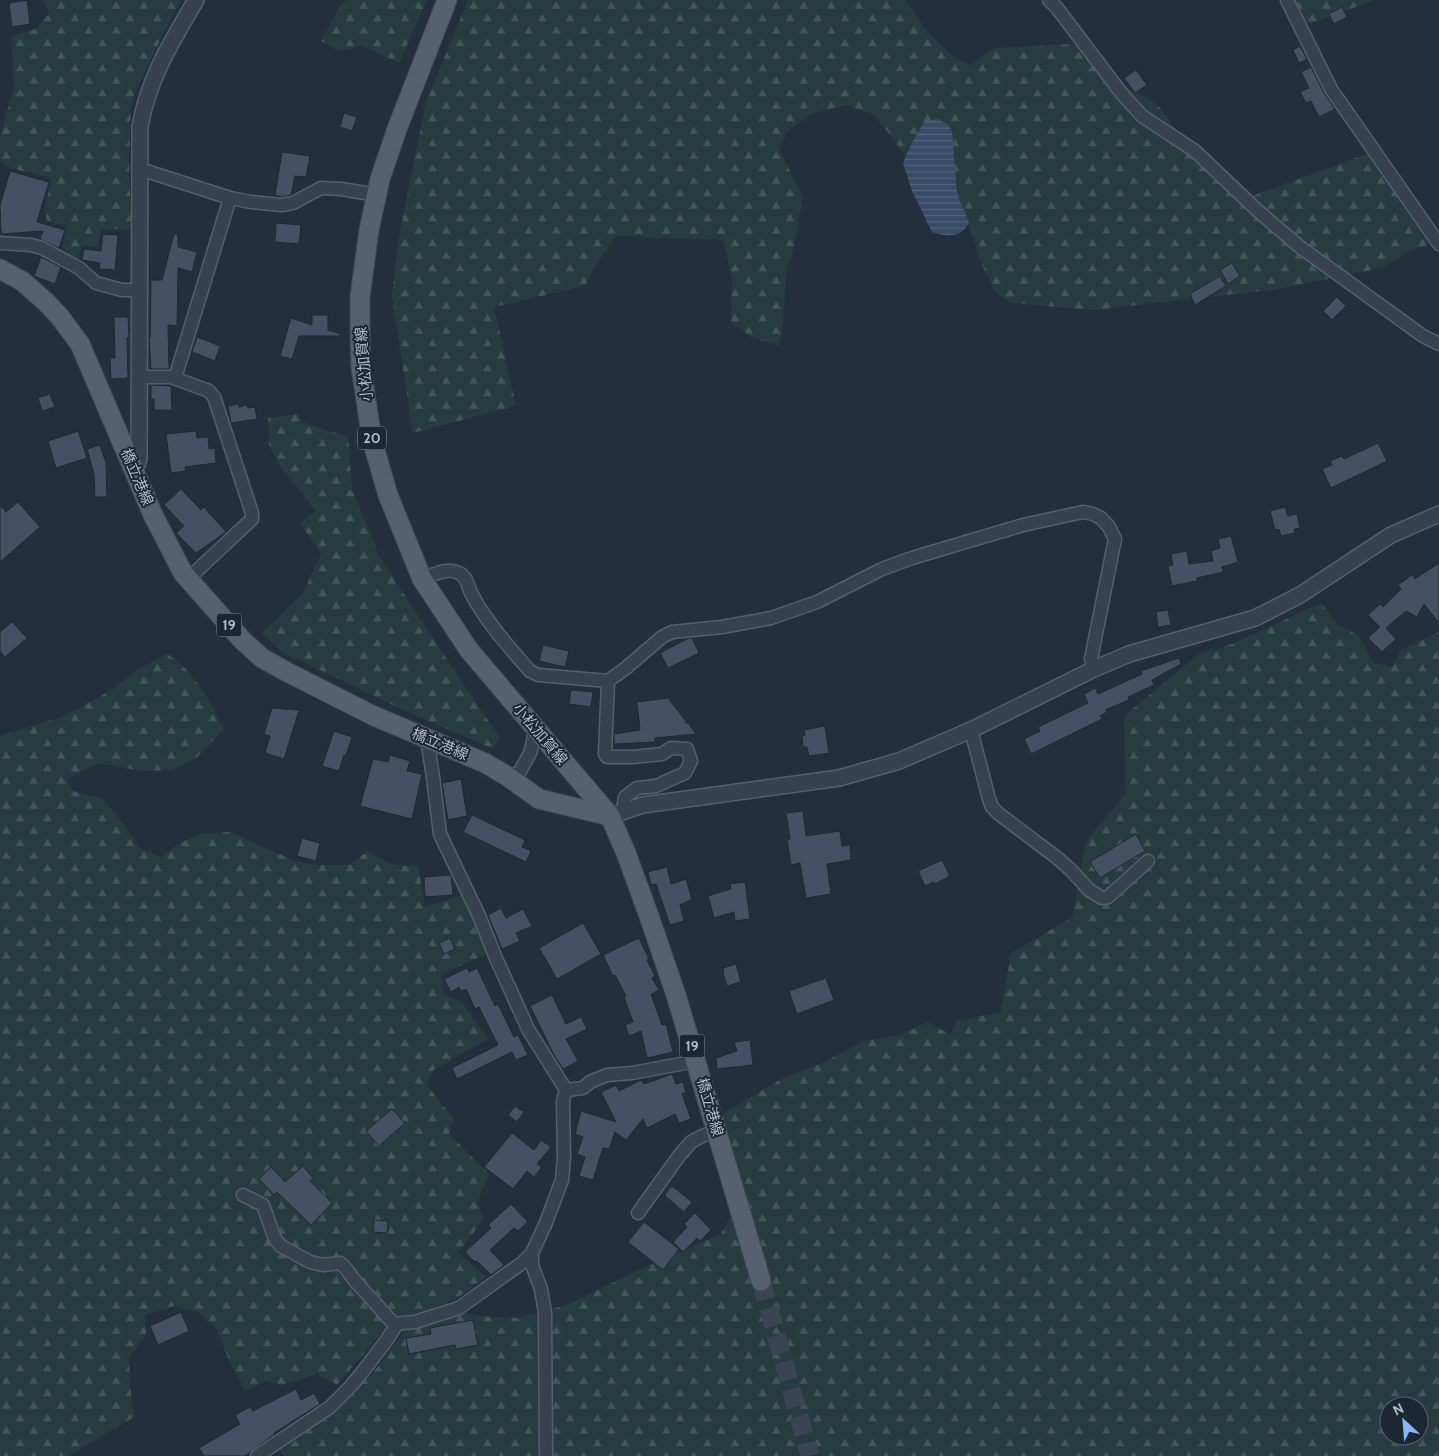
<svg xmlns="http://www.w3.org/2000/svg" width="1439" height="1456" viewBox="0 0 1439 1456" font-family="Cabin,'Noto Sans JP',sans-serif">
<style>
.forest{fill:url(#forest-firs);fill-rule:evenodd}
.water{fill:url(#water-rules)}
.building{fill:#455162;stroke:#1f2835}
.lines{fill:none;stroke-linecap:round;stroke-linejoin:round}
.primary-tunnel{stroke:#3a4453;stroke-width:19;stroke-dasharray:19 9;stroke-linecap:butt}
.minor-casing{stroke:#565f6c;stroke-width:15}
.tertiary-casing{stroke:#565f6c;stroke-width:18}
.primary-casing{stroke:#414a57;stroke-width:21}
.minor{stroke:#38414e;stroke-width:12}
.tertiary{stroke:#38414e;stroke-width:15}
.primary{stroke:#56606e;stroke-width:19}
.labels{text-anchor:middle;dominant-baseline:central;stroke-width:4;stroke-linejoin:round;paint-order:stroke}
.shield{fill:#1d2633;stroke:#878f9c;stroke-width:1}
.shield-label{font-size:14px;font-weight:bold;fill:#b4bcc9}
.street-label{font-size:15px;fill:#b4bcc9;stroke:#1d2633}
</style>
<defs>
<pattern id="forest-firs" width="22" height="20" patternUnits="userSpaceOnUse" patternTransform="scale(1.25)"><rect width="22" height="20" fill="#263c3f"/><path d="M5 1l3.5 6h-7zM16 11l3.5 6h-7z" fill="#435659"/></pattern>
<pattern id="water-rules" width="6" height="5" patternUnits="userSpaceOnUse" patternTransform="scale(1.25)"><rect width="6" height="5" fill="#394c67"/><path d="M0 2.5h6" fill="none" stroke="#53647b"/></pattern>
</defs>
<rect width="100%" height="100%" fill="#242f3e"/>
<g class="forest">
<polygon points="42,0 182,0 165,30 134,95 131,110 129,157 131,229 101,229 98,247 82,245 78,260 62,248 67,226 47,221 44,211 52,178 10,168 0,160 0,137 14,87 11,37 35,29 50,13"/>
<polygon points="346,0 427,0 399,63 362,46 339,51 321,41 340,6"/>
<polygon points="468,0 905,0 929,34 956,59 971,65 994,48 1073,44 1101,62 1111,79 1157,104 1203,166 1250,197 1374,151 1434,243 1408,251 1382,268 1278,289 1093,310 1024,304 1010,302 995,292 981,262 969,224 959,204 903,153 875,115 846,105 814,113 788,130 779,149 803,197 792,255 787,264 782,331 779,345 753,338 731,323 732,278 723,240 616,236 593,269 585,286 494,307 516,406 413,433 392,296 398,242 426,102"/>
<polygon points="1280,0 1374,0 1310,24 1284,4"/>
<polygon points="299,414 301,422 348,437 352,489 380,558 480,709 500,737 493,749 403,710 282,652 262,633 303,593 321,554 300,523 316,511 279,465 269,444 268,418"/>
<path d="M1321 603 1338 625 1358 635 1373 663 1392 667 1400 651 1439 632V1456H284L280 1450 293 1442 347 1398 372 1374 405 1331 456 1313 492 1317 518 1318 567 1305 659 1260 720 1235 745 1194 722 1114 783 1078 822 1063 864 1041 900 1035 927 1022 950 1034 957 1021 1001 1012 1011 953 1073 917 1085 843 1125 794 1124 716 1199 654 1232 644ZM1389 1406H1419V1436H1389Z"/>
<polygon points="167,653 186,669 206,695 224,729 197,757 174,770 141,771 100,763 67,779 73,791 103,799 121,821 140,848 161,857 178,844 200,834 230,832 295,861 318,865 349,865 368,851 390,864 418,867 425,907 463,895 487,954 441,974 444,994 462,1002 488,1039 432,1071 427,1085 454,1120 449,1134 489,1174 477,1203 484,1219 458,1253 486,1277 456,1299 388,1325 337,1385 317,1374 283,1385 266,1381 245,1391 231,1365 217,1330 198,1312 174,1306 145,1315 146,1335 129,1357 130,1384 134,1417 68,1456 0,1456 0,736 64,716 110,691 136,671"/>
</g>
<path class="water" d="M939 119 948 125 952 131 957 194 969 222C963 238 945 237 932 232L912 191 903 163 912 143 925 121Z"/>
<g class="building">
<polygon points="27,0 30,24 12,27 9,3"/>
<polygon points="1342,7 1347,17 1334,24 1329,14"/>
<polygon points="1300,46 1307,59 1299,63 1293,50"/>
<polygon points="1311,67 1324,93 1335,109 1319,117 1311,101 1306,103 1300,92 1309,88 1301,72"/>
<polygon points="1136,70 1147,85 1135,93 1124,78"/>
<polygon points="344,113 357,117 352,131 340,127"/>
<polygon points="282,152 310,156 306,177 295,176 291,195 282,197 275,195"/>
<polygon points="10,171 49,182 37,222 65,230 59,248 40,239 43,231 1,234 0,205"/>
<polygon points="276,223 301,225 299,244 275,242"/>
<polygon points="103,234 118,235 115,270 99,269 100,263 82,260 84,249 101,251"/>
<polygon points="174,234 178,235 178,247 197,252 192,272 178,268 177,326 168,325 169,369 151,369 149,338 150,338 151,280 162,280"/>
<polygon points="41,257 61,267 55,284 34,276"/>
<polygon points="1232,263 1240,276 1228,284 1220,270"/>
<polygon points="1220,276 1226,286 1195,305 1190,294"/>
<polygon points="1337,297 1346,306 1332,320 1323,311"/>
<polygon points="312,315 328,315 328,330 341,334 340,336 299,336 292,359 280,356 291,318 312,325"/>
<polygon points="114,317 128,317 129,338 127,338 128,378 111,379 110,358 115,358"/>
<polygon points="197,337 220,346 215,361 192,352"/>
<polygon points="151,385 171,386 172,410 154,410 154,399 151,399"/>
<polygon points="50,394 55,407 42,411 38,398"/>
<polygon points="239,404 239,407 247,405 248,408 255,407 257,419 231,423 228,406"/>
<polygon points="78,431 87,458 56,468 48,441"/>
<polygon points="196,431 197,438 208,437 209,449 215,448 216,463 185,467 186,471 171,473 166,434"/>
<polygon points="1378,443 1387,461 1331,488 1322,469 1332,465 1330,461 1342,456 1344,459"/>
<polygon points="100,445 106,463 107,497 95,497 94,474 87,449"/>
<polygon points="181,489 201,510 204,507 226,532 196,553 176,533 184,526 164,505"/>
<polygon points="18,502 40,527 0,562 0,505 6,512"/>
<polygon points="1285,507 1288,516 1297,514 1300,528 1294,529 1295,533 1281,536 1279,529 1275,530 1270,511"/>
<polygon points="1231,536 1238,562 1222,567 1223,572 1197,578 1197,581 1172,586 1168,566 1173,565 1171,554 1187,551 1189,564 1213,561 1211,551 1220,548 1218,539"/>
<polygon points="1439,563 1439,623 1424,604 1417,617 1406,611 1386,628 1396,639 1382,652 1368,638 1380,627 1368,615 1380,604 1383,607 1401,589 1398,585 1412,575 1415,579"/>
<polygon points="1168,610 1171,625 1158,627 1156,612"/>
<polygon points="12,622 27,638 5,657 0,651 0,632"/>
<polygon points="689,638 692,638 699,653 668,668 660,653"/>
<polygon points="543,645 569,651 565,667 539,661"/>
<polygon points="1179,658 1181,664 1152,680 1154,685 1128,697 1129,700 1105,710 1107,712 1100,716 1102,719 1031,754 1024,739 1040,731 1038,727 1088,703 1084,694 1095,688 1098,694 1142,674 1141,671"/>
<polygon points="571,690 593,692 591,707 569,704"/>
<polygon points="668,698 685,720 686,723 688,723 696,734 655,738 655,742 614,744 614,734 640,730 637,702"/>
<polygon points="272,708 299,710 284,759 265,753 270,736 264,734"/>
<polygon points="825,726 829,753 809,756 807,747 803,747 802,736 805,735 804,730"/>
<polygon points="334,731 352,737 346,755 344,755 339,771 322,766"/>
<polygon points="390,755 410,761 407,771 422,774 412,819 360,806 373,759 388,762"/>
<polygon points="461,779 467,816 448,820 442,783"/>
<polygon points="803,811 806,836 840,831 842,846 850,845 851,860 827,864 831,894 806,898 800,863 791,865 787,839 790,839 786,813"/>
<polygon points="472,815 525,840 522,847 531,851 526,862 463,832"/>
<polygon points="1136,834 1145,851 1100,878 1090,862"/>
<polygon points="302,838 320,843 316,861 297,856"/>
<polygon points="942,860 950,876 935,884 934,882 925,886 918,871"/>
<polygon points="667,867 671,884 686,879 692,899 680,905 684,921 670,925 656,884 651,885 648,872"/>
<polygon points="451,875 453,895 425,897 424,877"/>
<polygon points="745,882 750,919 735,921 734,912 714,918 708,896 731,889 730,884"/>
<polygon points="501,908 506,918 523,909 532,926 516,933 520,941 502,949 488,915"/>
<polygon points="583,923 601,954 557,979 539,948"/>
<polygon points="450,938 455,949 444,954 439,943"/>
<polygon points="639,938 649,959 647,960 655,976 652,978 659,990 651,994 662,1025 666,1024 673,1052 647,1058 641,1031 629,1036 625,1025 633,1022 624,997 626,996 615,975 613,976 603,955"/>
<polygon points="736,964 741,982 727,986 723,973 724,972 723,968"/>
<polygon points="467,968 469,972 477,968 495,1006 498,1004 514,1037 518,1035 528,1055 516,1060 512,1052 457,1079 452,1068 498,1045 479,1007 475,1009 466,989 461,991 459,987 451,992 444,979"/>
<polygon points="826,978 834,1000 797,1014 789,991"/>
<polygon points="552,995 566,1024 581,1017 587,1029 566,1039 578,1061 563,1069 554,1055 530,1006"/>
<polygon points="750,1040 753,1065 717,1069 716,1058 737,1051 734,1042"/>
<polygon points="672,1074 676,1084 683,1082 686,1092 682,1094 691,1119 679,1123 675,1114 647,1128 643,1119 626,1140 615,1132 609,1149 603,1148 593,1180 579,1176 585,1157 577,1154 583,1137 575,1134 581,1111 616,1122 601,1092 616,1085 619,1091 641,1080 644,1084"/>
<polygon points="515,1106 524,1112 517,1122 508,1115"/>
<polygon points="392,1109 405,1123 379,1146 366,1131"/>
<polygon points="512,1133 534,1150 541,1140 551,1147 537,1164 542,1167 534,1177 527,1171 513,1189 484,1167"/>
<polygon points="303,1166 313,1178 310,1181 332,1203 311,1225 277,1192 274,1195 259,1179 271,1167 285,1182"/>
<polygon points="672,1186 692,1202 684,1212 664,1195"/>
<polygon points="511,1204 528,1222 518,1231 514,1228 490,1250 504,1265 491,1275 477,1261 475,1262 465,1252 491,1228 488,1225"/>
<polygon points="695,1213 711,1230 700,1241 697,1238 683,1252 673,1242 687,1227 684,1224"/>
<polygon points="374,1220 388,1221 387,1233 373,1232"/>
<polygon points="644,1222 679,1249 663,1270 628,1242"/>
<polygon points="181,1312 189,1331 158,1345 150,1326"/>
<polygon points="473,1320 478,1345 456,1349 455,1345 409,1354 406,1338 431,1334 430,1328"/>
<polygon points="296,1389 301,1400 314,1393 320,1404 274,1433 275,1434 245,1456 204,1456 199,1448 240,1424 235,1415 250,1407 253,1411"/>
</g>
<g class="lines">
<polyline class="primary-tunnel" points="761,1281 810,1456"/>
<g class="minor-casing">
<g id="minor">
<polyline points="1049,0 1057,8 1122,94 1142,116 1195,151 1258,211 1300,247 1423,336 1439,344"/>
<polyline points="1287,0 1331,89 1439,244"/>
<polyline points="140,169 230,198 251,202 281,205 293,203 321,188 341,189 377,195"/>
<polyline points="0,243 31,245 42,248 79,268 96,283 122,290 139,290"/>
<polyline points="139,377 171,377 209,391 214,397 252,513 252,519 188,579"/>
<polyline points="175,378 230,198"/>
<path d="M422 579C433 575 447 567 459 573 468 577 468 588 472 595 488 624 509 647 530 671L538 675 608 681 626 668 662 637 672 632 722 627 771 618 817 602 882 569 912 558 1023 525 1083 512 1093 514 1101 518 1109 527 1115 539 1091 659 1094 669"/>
<polyline points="608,681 605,754 607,757 633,757 662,754 671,748 687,749 691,761 685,773 656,786 637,788 625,797 623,811"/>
<polyline points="971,730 989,799 992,807 999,814 1056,857 1071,870 1089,890 1102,898 1108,897 1148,861"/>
<polyline points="427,739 433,777 440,834 480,918 495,956 528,1029 566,1090"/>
<polyline points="507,776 519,773 530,753 536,729"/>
<polyline points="566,1090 583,1088 590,1082 607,1075 632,1073 696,1061"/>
<path d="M243 1195 263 1205 275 1239 281 1246 310 1262 323 1265 340 1263C347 1268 350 1275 356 1282 369 1296 381 1310 394 1324L415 1322 459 1308 522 1263 532 1253 545 1225 562 1180 564 1157 563 1101 566 1090"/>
<polyline points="638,1213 679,1156 691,1142 702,1136 717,1131"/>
<polyline points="532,1253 532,1265 541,1289 545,1313 546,1456"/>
<polyline points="257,1456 330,1407 351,1386 364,1370 386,1341 397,1324"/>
</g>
</g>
<g class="tertiary-casing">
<g id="tertiary">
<path d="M135 472 139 458 140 127C148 79 172 41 196 0"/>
<polyline points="610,816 643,805 839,778 899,761 971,730 1094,669 1129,654 1255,618 1300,595 1391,535 1439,514"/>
</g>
</g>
<g class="primary-casing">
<g id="primary">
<polyline points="447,0 397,129 380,179 369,230 360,297 360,332 361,367 372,440 388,495 422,579 469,650 610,816 626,853 649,916 676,995 761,1281"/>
<polyline points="0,269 22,281 46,302 60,317 80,344 153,515 183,573 243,641 262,658 287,672 374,716 485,763 507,776 539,799 610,816"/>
</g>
</g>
<use href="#minor" class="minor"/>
<use href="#tertiary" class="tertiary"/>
<use href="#primary" class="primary"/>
</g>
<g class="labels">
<g class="shield">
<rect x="358" y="426.5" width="28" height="23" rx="4"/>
<rect x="216.5" y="613.5" width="25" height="23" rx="4"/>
<rect x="679.5" y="1034.5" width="25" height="23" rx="4"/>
</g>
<g class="shield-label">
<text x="372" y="438">20</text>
<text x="229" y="625">19</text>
<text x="692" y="1046">19</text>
</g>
<g class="street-label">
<text transform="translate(364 364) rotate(-95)">小松加賀線</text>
<text transform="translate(137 477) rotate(67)">橋立港線</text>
<text transform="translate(540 734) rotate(50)">小松加賀線</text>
<text transform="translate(440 744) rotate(23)">橋立港線</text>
<text transform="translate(710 1107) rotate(74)">橋立港線</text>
</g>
</g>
<g transform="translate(1404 1421) rotate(334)"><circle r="24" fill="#1d2633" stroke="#59626f"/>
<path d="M0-4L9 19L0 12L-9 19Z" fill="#8ab4f8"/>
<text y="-8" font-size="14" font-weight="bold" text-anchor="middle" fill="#b4bcc9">N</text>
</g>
</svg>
